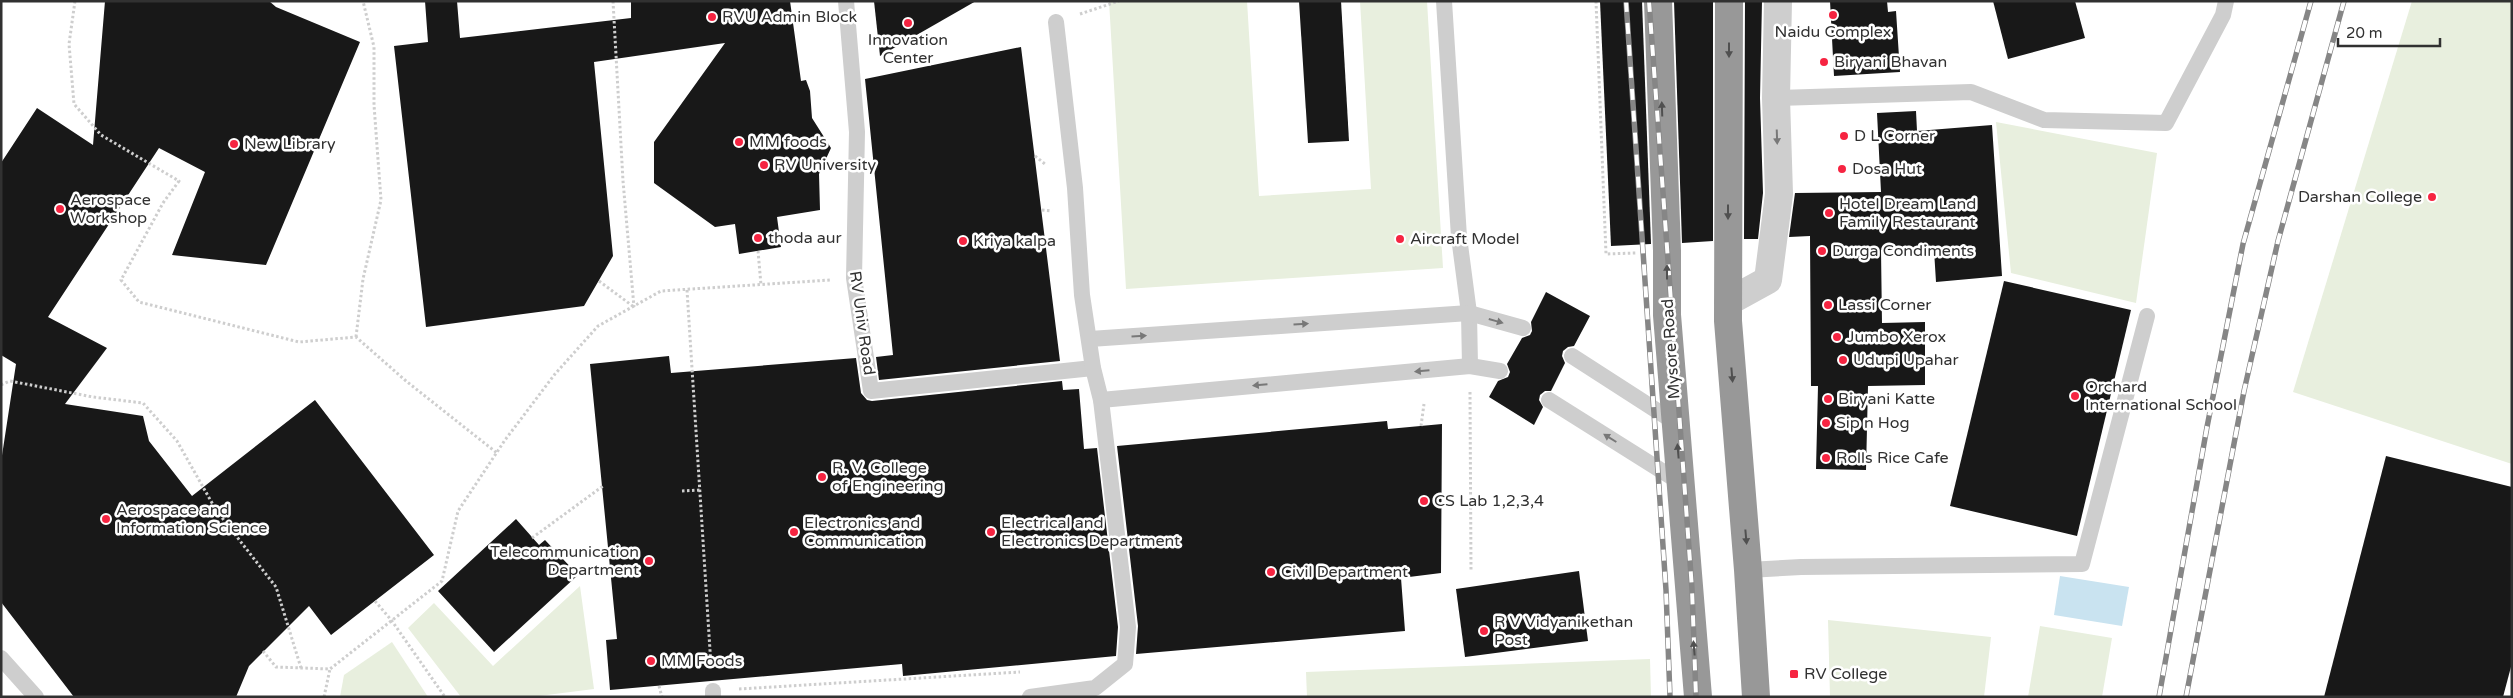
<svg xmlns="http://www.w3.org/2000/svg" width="2513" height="698" viewBox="0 0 2513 698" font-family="'Varela Round',sans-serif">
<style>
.green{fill:#e8efde}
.water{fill:#c9e3f0}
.building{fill:#181818}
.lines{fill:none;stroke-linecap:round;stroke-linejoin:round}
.path{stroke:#cecece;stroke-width:3;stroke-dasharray:2.5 2.5;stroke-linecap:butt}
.lane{stroke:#cecece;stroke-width:16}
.street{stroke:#cecece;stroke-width:28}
.highway{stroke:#989898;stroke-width:28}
.rail-casing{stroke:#868686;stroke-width:5.5}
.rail{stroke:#fff;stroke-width:4;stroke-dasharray:11;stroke-linecap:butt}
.oneway{fill:#505050}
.oneway2{fill:#787878}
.poi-dot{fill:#f62441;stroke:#fff;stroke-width:2}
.labels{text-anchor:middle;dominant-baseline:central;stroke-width:5;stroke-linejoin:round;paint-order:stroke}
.poi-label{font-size:16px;fill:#313131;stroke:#fff;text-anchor:start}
.street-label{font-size:16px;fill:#313131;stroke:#fff}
</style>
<rect width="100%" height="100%" fill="#fff"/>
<g class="green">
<polygon points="1109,1 1247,1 1259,196 1371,189 1360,1 1427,1 1443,268 1126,289"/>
<polygon points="2412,1 2512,1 2512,464 2293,392"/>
<polygon points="1996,122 2157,153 2136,303 2011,273"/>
<polygon points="580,586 594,689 531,697 461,697 408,628 434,603 493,666"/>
<polygon points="1828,620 1991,637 1984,697 1830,697"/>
<polygon points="2040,626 2112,638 2102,697 2028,697"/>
<polygon points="392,642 428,697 340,697 344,675"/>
<polygon points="1650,659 1651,697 1307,697 1306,672"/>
</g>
<polygon class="water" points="2060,576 2129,587 2122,626 2054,615"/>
<g class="building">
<polygon points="105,1 269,1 276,7 360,42 266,265 172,255 205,172 159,148 48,317 107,348 65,404 143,416 149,441 192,496 315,400 434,555 331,635 309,606 249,666 236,697 74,697 1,602 1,462 16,364 1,355 1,163 37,108 93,145"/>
<polygon points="425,1 457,1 460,38 631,18 631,1 790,1 801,81 806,80 810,91 812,118 831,148 819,174 820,210 777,217 781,247 739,254 735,224 715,227 654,183 654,142 725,43 594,62 613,256 584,306 426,327 394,46 428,42"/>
<polygon points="874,1 976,1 880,56"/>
<polygon points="1299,1 1341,1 1349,141 1308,143"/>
<polygon points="1600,1 1642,1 1651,244 1611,246"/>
<polygon points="1674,1 1713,1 1713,241 1682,243"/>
<polygon points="1745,1 1762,1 1760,98 1763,193 1758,239 1744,239"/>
<polygon points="1830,1 1887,1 1888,12 1896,11 1900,72 1834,76"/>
<polygon points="1993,1 2075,1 2085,38 2008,59"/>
<polygon points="1021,47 1060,361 879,380 876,357 893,355 865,79"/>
<polygon points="1916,111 1917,131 1992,125 2002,276 1936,282 1934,250 1881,250 1882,323 1925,322 1925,385 1868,386 1866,470 1816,469 1818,386 1811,386 1810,236 1789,237 1795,193 1881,192 1877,113"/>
<polygon points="2004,281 2131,310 2077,536 1950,506"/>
<polygon points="1546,292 1590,316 1574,346 1568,347 1563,351 1562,356 1565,363 1551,391 1545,391 1540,395 1539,400 1543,407 1534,425 1489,397 1498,381 1508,377 1510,372 1507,364 1522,338 1530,335 1532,331 1531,322"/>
<polygon points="669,356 671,373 856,358 861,393 867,400 872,401 1062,381 1063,390 1079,389 1084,449 1097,448 1118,627 1116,656 903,676 902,664 610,690 606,640 617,639 590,364"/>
<polygon points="1387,421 1388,429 1442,424 1441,573 1401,578 1405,631 1136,654 1138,626 1117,446"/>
<polygon points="2386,456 2512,487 2512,663 2503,697 2324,697"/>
<polygon points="516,519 539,545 545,540 578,575 494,652 438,591"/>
<polygon points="1579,571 1588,641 1465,657 1456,589"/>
</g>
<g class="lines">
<g class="path">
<polyline points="75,1 69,44 74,104 101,135 179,181 163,203 121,280 139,302 299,342 356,337 406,381 497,453"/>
<polyline points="613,1 623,181 634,307"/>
<polyline points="1596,1 1606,254 1636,253"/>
<polyline points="1080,14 1119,1"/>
<polyline points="1035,156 1045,164"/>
<polyline points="1042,210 1052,211"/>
<polyline points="758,251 761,285"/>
<polyline points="599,281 634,307"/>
<polyline points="687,290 711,666"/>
<polyline points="356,337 363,279 381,200 374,105 374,47 363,1"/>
<polyline points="1,385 10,381 93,397 143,403 177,441 216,510 276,587 301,668"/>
<polyline points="1470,392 1471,572"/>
<polyline points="1421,426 1424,404"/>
<polyline points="682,491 700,490"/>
<polyline points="532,538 603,486"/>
<polyline points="375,601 392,621 445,697"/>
<polyline points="263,651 276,667 330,669 442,581 458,511 505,440 555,374 598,326 661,291 830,280"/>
<polyline points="659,686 662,697"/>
<polyline points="739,689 1020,672"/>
<polyline points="324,697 330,669"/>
</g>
<g class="lane">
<polyline points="846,1 857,132 854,278 871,391 1093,368"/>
<polyline points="1444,1 1459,237 1469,313 1470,366"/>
<polyline points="1776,98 1971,92 2044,120 2166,123 2223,15 2226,1"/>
<polyline points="1090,339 1469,313 1523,328"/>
<polyline points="1572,356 1676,423"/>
<polyline points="1101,400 1470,366 1500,371"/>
<polyline points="1549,400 1681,483"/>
<polyline points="1748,570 1801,567 2082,564 2147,316"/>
<polyline points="1,658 36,697"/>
<polyline points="713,691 713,697"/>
<polyline points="1030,697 1095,688 1125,664 1128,627 1101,400 1093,368 1082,295 1075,188 1056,22"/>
</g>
<polyline class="street" points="1728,302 1768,280 1779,194 1776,98 1778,1"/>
<g class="highway">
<polyline points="1658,1 1667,251 1667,315 1698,697"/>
<polyline points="1729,1 1728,321 1748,570 1756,697"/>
</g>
<g class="rail-casing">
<g id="rail">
<polyline points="1626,1 1666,590 1670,697"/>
<polyline points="1649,1 1692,589 1696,697"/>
<polyline points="2159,697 2207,427 2243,244 2311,1"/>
<polyline points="2186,697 2244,391 2278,241 2344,1"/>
</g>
</g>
<use href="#rail" class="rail"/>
</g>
<defs><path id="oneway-solid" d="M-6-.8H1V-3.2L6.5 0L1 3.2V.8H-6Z" transform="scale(1.25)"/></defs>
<g class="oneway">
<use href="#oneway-solid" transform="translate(1729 50) rotate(90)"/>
<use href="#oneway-solid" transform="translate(1662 109) rotate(-92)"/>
<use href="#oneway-solid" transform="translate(1728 212) rotate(90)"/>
<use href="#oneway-solid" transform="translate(1667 272) rotate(-90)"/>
<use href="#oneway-solid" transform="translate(1732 375) rotate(85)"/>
<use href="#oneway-solid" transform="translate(1678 451) rotate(-95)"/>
<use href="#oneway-solid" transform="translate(1746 537) rotate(85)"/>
<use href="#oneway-solid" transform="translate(1694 648) rotate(-95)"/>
</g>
<g class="oneway2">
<use href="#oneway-solid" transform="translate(1777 137) rotate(88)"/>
<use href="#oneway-solid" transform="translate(1496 321) rotate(16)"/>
<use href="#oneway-solid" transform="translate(1301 324) rotate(-4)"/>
<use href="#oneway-solid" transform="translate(1139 336) rotate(-4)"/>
<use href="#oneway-solid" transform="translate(1422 371) rotate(175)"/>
<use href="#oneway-solid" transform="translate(1260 385) rotate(175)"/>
<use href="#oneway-solid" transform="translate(1610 438) rotate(-148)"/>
</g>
<g class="poi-dot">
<circle cx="1833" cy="15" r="5"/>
<circle cx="712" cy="17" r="5"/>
<circle cx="908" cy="23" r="5"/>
<circle cx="1824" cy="62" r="5"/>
<circle cx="1844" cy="136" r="5"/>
<circle cx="739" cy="142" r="5"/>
<circle cx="234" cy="144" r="5"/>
<circle cx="764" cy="165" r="5"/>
<circle cx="1842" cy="169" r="5"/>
<circle cx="2432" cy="197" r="5"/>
<circle cx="60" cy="209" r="5"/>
<circle cx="1829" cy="213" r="5"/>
<circle cx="758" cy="238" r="5"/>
<circle cx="1400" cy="239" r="5"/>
<circle cx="963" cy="241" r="5"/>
<circle cx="1822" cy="251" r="5"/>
<circle cx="1828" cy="305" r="5"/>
<circle cx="1837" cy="337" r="5"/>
<circle cx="1843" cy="360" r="5"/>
<circle cx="2075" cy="396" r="5"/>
<circle cx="1828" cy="399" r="5"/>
<circle cx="1826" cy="423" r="5"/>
<circle cx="1826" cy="458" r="5"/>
<circle cx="822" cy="477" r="5"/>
<circle cx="1424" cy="501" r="5"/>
<circle cx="106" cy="519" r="5"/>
<circle cx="794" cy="532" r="5"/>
<circle cx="991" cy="532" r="5"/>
<circle cx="649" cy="561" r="5"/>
<circle cx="1271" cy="572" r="5"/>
<circle cx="1484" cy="631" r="5"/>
<circle cx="651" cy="661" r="5"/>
<rect x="1789" y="669" width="10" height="10" rx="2.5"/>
</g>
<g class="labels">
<g class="poi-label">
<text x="722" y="17">RVU Admin Block</text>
<text x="1833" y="32" text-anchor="middle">Naidu Complex</text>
<text x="908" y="40" text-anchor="middle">Innovation<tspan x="908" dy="18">Center</tspan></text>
<text x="1834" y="62">Biryani Bhavan</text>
<text x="1854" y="136">D L Corner</text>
<text x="749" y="142">MM foods</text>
<text x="244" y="144">New Library</text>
<text x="774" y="165">RV University</text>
<text x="1852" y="169">Dosa Hut</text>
<text x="2422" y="197" text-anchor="end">Darshan College</text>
<text x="70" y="200">Aerospace<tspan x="70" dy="18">Workshop</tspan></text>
<text x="1839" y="204">Hotel Dream Land<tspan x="1839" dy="18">Family Restaurant</tspan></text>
<text x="768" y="238">thoda aur</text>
<text x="1410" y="239">Aircraft Model</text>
<text x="973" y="241">Kriya kalpa</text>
<text x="1832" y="251">Durga Condiments</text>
<text x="1838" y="305">Lassi Corner</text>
<text x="1847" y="337">Jumbo Xerox</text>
<text x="1853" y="360">Udupi Upahar</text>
<text x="2085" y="387">Orchard<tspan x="2085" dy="18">International School</tspan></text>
<text x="1838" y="399">Biryani Katte</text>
<text x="1836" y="423">Sip n Hog</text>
<text x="1836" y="458">Rolls Rice Cafe</text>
<text x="832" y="468">R. V. College<tspan x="832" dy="18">of Engineering</tspan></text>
<text x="1434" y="501">CS Lab 1,2,3,4</text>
<text x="116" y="510">Aerospace and<tspan x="116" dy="18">Information Science</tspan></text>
<text x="804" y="523">Electronics and<tspan x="804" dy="18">Communication</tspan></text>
<text x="1001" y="523">Electrical and<tspan x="1001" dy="18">Electronics Department</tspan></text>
<text x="639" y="552" text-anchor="end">Telecommunication<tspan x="639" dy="18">Department</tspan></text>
<text x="1281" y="572">Civil Department</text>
<text x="1494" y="622">R V Vidyanikethan<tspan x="1494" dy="18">Post</tspan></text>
<text x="661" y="661">MM Foods</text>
<text x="1804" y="674">RV College</text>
</g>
<g class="street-label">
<text transform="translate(862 323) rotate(82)">RV Univ Road</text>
<text transform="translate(1671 349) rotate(-94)">Mysore Road</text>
</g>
</g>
<rect width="2513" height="698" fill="none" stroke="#313131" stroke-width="5"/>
<path d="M2338 38v8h102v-8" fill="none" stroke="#313131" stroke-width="2.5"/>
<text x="2346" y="38" font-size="15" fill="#313131" stroke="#ffffff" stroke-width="4" paint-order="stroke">20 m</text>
</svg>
